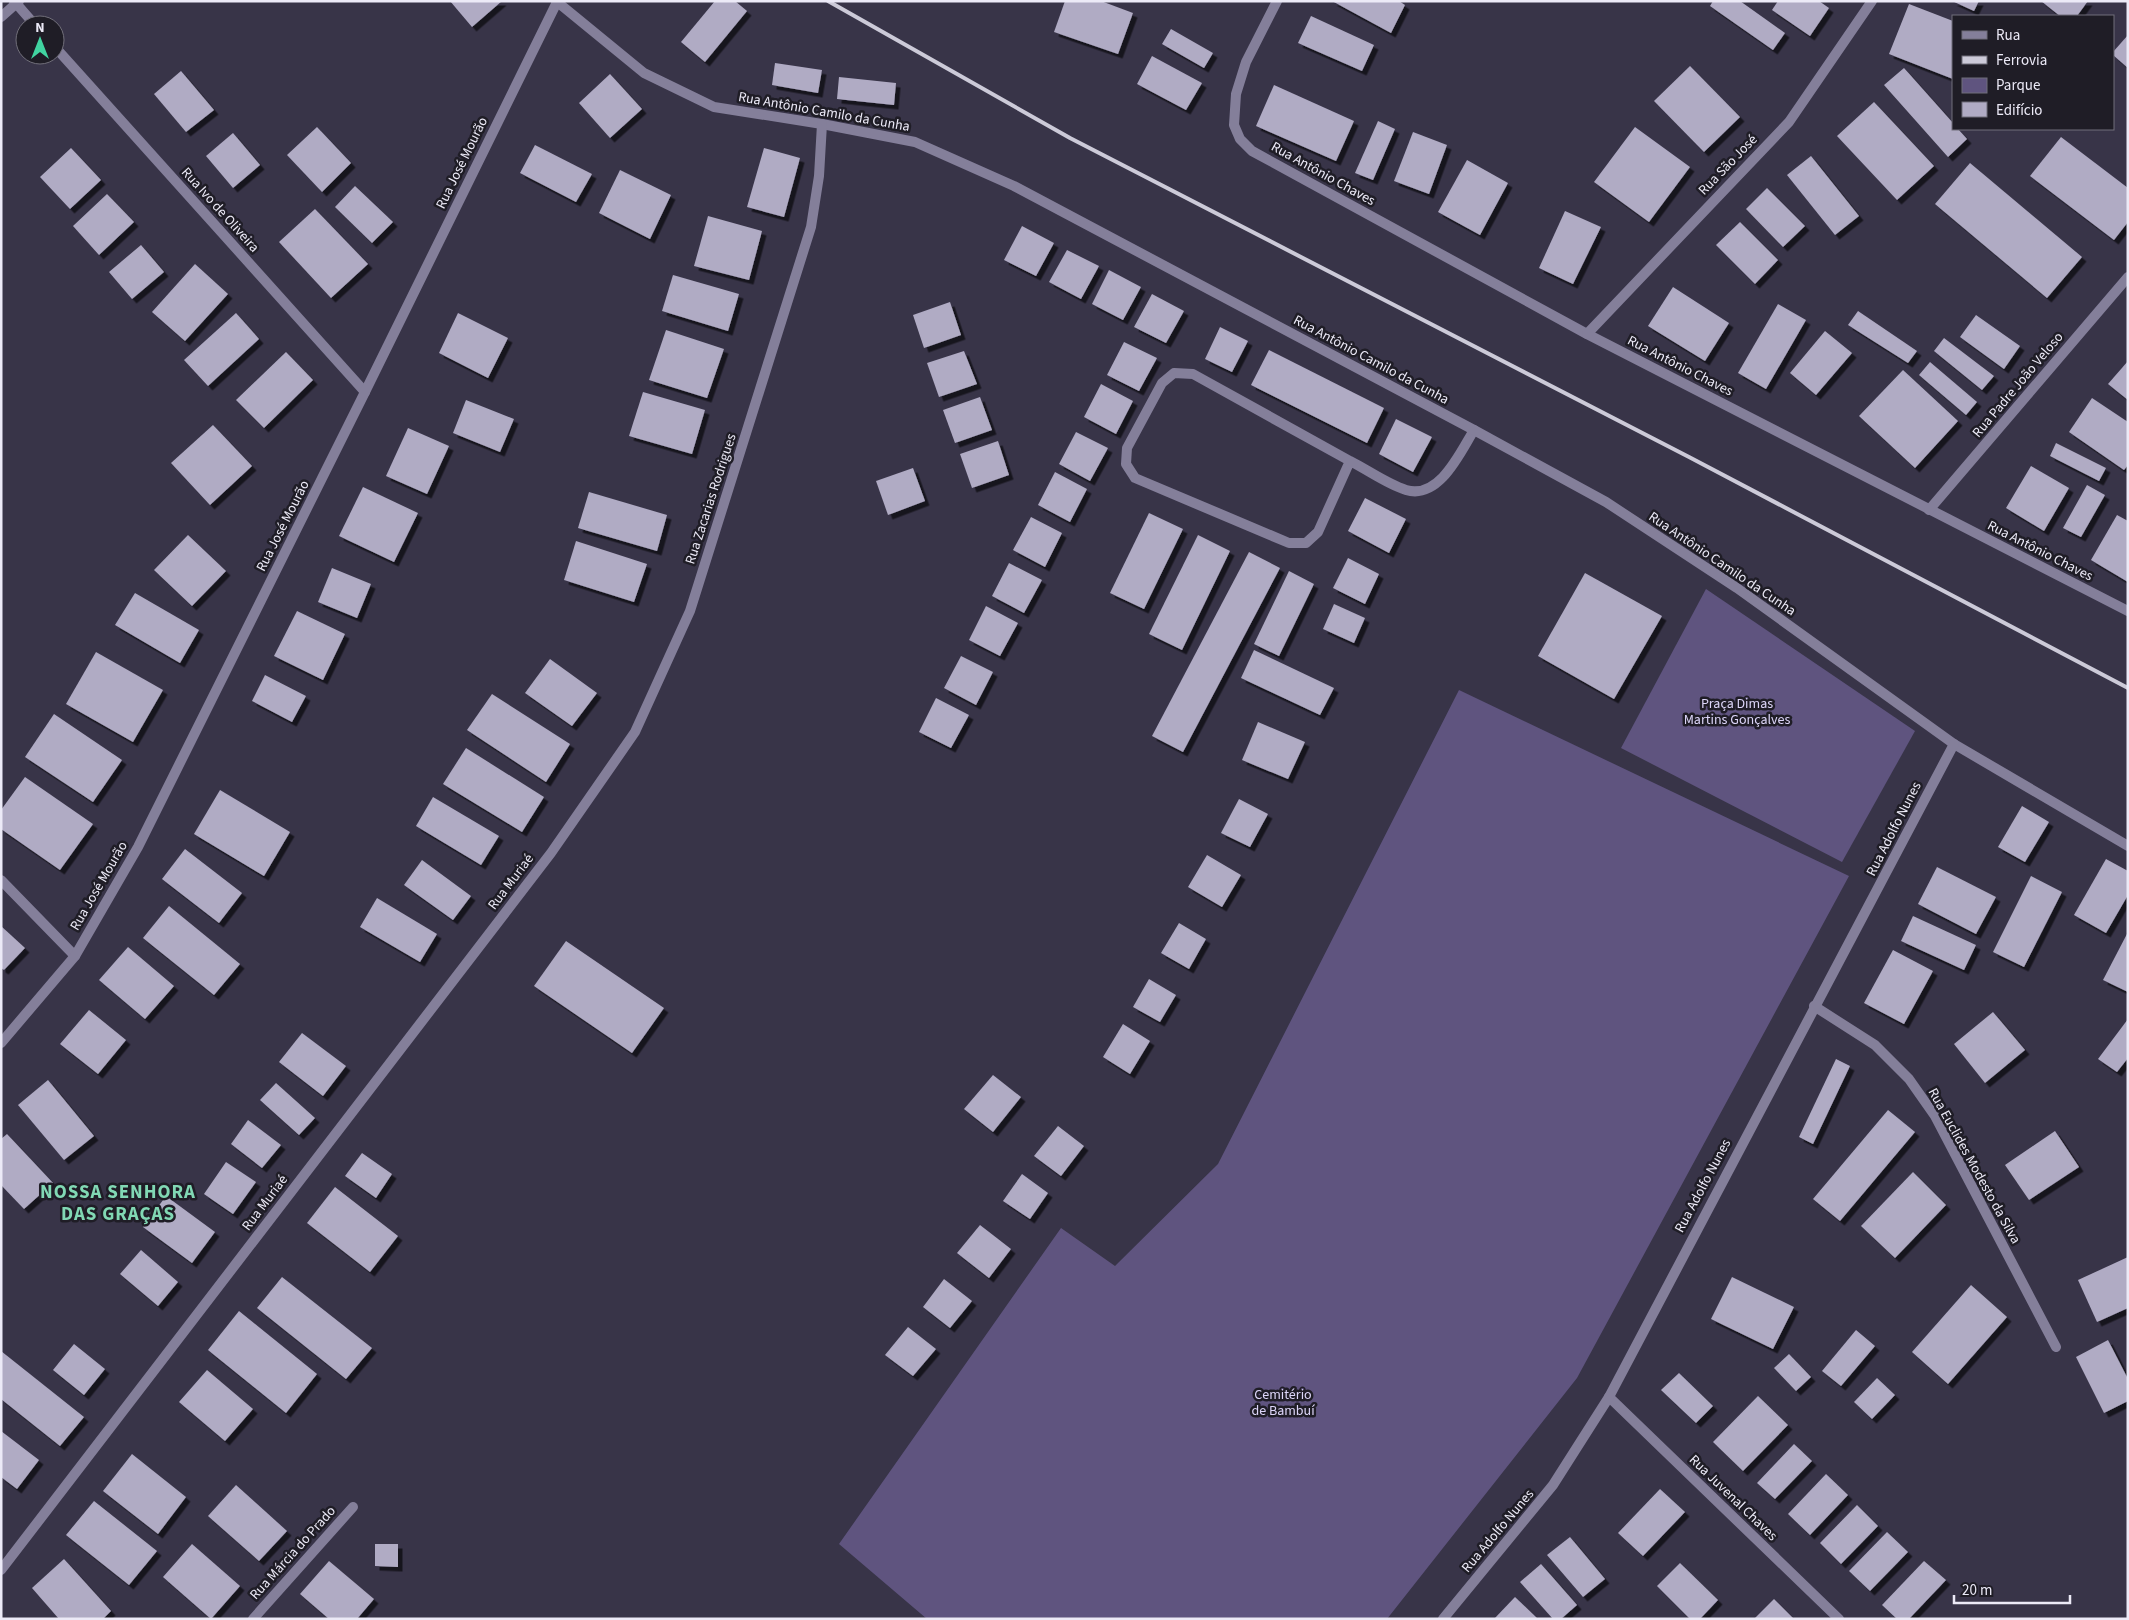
<svg xmlns="http://www.w3.org/2000/svg" width="2129" height="1620" viewBox="0 0 2129 1620" font-family="'Source Sans 3',sans-serif">
<style>
.green{fill:#5f547f}
.building{fill:#b0abc4;filter:url(#shadow)}
.lines{fill:none;stroke-linecap:round;stroke-linejoin:round}
.lane{stroke:#847f9a;stroke-width:10}
.street{stroke:#847f9a;stroke-width:10}
.rail{stroke:#cccad8;stroke-width:4}
.labels{text-anchor:middle;dominant-baseline:central;stroke-width:5;stroke-linejoin:round;paint-order:stroke}
.street-label{font-size:14px;fill:#eceaf7;stroke:#1f1d26}
.park-label{font-size:14px;fill:#ddd6f9;stroke:#1f1d26}
.district-label{font-size:19px;font-weight:bold;letter-spacing:1px;fill:#81d8b4;stroke:#1f1d26}
</style>
<defs>
<filter id="shadow"><feDropShadow dx="4.5" dy="4.5" stdDeviation="0" flood-color="#0009"/></filter>
</defs>
<rect width="100%" height="100%" fill="#383448"/>
<g class="green">
<polygon points="1706,589 1915,731 1842,862 1621,748"/>
<polygon points="1459,690 1849,876 1577,1378 1387,1619 927,1619 839,1544 1061,1228 1115,1266 1218,1164"/>
</g>
<g class="building">
<polygon points="450,1 502,1 472,27"/>
<polygon points="715,1 735,1 747,11 705,62 681,42"/>
<polygon points="1065,1 1101,1 1133,13 1118,54 1054,32"/>
<polygon points="1332,1 1399,1 1405,5 1391,33"/>
<polygon points="1713,1 1740,1 1785,33 1773,50 1710,6"/>
<polygon points="1778,1 1819,1 1829,8 1810,36 1772,10"/>
<polygon points="1952,1 1979,1 1974,11"/>
<polygon points="2041,1 2088,1 2077,16 2060,16"/>
<polygon points="1909,4 1953,21 1953,79 1889,54"/>
<polygon points="1311,16 1374,45 1362,71 1298,43"/>
<polygon points="1171,29 1213,53 1204,68 1162,44"/>
<polygon points="2128,35 2128,68 2113,55 2113,52"/>
<polygon points="1152,56 1202,83 1186,110 1137,84"/>
<polygon points="775,63 822,70 818,93 772,85"/>
<polygon points="1690,66 1740,117 1704,152 1654,101"/>
<polygon points="1904,68 1953,123 1953,129 1958,129 1967,139 1948,157 1884,85"/>
<polygon points="181,71 214,110 186,132 154,94"/>
<polygon points="610,74 642,109 610,138 579,103"/>
<polygon points="839,77 896,83 894,105 837,99"/>
<polygon points="1274,85 1354,121 1336,161 1256,126"/>
<polygon points="1874,102 1934,166 1897,200 1837,136"/>
<polygon points="1378,121 1395,129 1373,180 1355,173"/>
<polygon points="317,127 351,163 322,192 287,155"/>
<polygon points="1635,127 1690,167 1649,222 1594,182"/>
<polygon points="1413,132 1447,145 1429,194 1394,181"/>
<polygon points="233,133 260,165 233,188 206,156"/>
<polygon points="2061,137 2128,188 2128,222 2114,240 2030,176"/>
<polygon points="535,145 592,174 576,202 520,173"/>
<polygon points="71,148 101,180 70,209 40,177"/>
<polygon points="764,148 800,158 784,217 747,207"/>
<polygon points="1811,156 1859,216 1835,235 1787,175"/>
<polygon points="1467,160 1508,183 1480,235 1438,212"/>
<polygon points="1970,163 2082,257 2047,298 1935,204"/>
<polygon points="620,170 671,195 650,239 599,213"/>
<polygon points="355,186 393,222 372,243 335,207"/>
<polygon points="1767,188 1805,226 1783,247 1746,209"/>
<polygon points="107,194 134,222 99,255 73,226"/>
<polygon points="315,209 368,264 331,298 279,242"/>
<polygon points="1565,211 1601,227 1573,284 1539,268"/>
<polygon points="708,216 762,231 749,280 694,266"/>
<polygon points="1740,222 1778,260 1755,284 1716,245"/>
<polygon points="1022,226 1054,243 1036,276 1004,260"/>
<polygon points="141,245 164,272 132,299 109,272"/>
<polygon points="1067,250 1099,266 1081,299 1049,282"/>
<polygon points="195,264 228,294 185,341 152,312"/>
<polygon points="1109,270 1141,287 1123,320 1092,304"/>
<polygon points="673,275 739,294 728,331 662,311"/>
<polygon points="1673,287 1729,323 1705,361 1648,326"/>
<polygon points="1152,294 1184,311 1166,343 1134,327"/>
<polygon points="950,302 961,335 924,348 913,315"/>
<polygon points="1778,304 1806,320 1766,389 1738,373"/>
<polygon points="1858,311 1917,351 1908,363 1848,325"/>
<polygon points="236,313 259,339 208,386 184,360"/>
<polygon points="458,313 508,338 488,378 439,353"/>
<polygon points="1976,315 2020,346 2004,369 1960,337"/>
<polygon points="1220,327 1248,341 1232,372 1205,359"/>
<polygon points="666,330 724,349 707,398 649,380"/>
<polygon points="1825,331 1852,353 1816,395 1790,373"/>
<polygon points="1944,338 1994,376 1982,390 1934,351"/>
<polygon points="1124,342 1157,358 1139,391 1107,375"/>
<polygon points="1269,350 1384,408 1367,443 1251,385"/>
<polygon points="964,351 977,384 939,397 927,363"/>
<polygon points="286,352 313,380 264,428 236,400"/>
<polygon points="2128,361 2128,400 2108,384"/>
<polygon points="1930,362 1977,402 1966,415 1919,375"/>
<polygon points="1903,370 1958,421 1915,468 1859,416"/>
<polygon points="1101,384 1133,401 1116,434 1084,417"/>
<polygon points="643,392 705,410 692,454 629,436"/>
<polygon points="980,397 992,430 955,443 943,410"/>
<polygon points="2092,398 2128,422 2128,465 2124,470 2069,432"/>
<polygon points="466,400 514,419 500,452 453,433"/>
<polygon points="1396,419 1432,437 1413,472 1379,454"/>
<polygon points="213,425 252,466 210,505 171,463"/>
<polygon points="408,428 449,446 427,494 386,476"/>
<polygon points="1076,432 1108,448 1090,481 1059,464"/>
<polygon points="998,441 1009,475 972,488 960,454"/>
<polygon points="2056,443 2106,468 2099,481 2050,456"/>
<polygon points="2031,466 2069,488 2044,531 2006,508"/>
<polygon points="913,468 925,501 888,515 876,481"/>
<polygon points="1055,472 1087,489 1070,522 1038,505"/>
<polygon points="2087,485 2105,495 2081,537 2063,528"/>
<polygon points="363,487 418,513 394,562 339,536"/>
<polygon points="589,492 667,515 657,551 578,528"/>
<polygon points="1365,498 1406,519 1389,553 1348,531"/>
<polygon points="1149,513 1183,529 1144,609 1110,593"/>
<polygon points="2117,515 2128,521 2128,582 2091,560"/>
<polygon points="1031,517 1062,533 1045,567 1013,550"/>
<polygon points="188,535 226,571 192,606 154,570"/>
<polygon points="1198,535 1230,551 1182,650 1149,634"/>
<polygon points="576,541 647,564 634,602 564,580"/>
<polygon points="1249,552 1280,568 1183,752 1152,736"/>
<polygon points="1348,558 1379,574 1365,604 1333,588"/>
<polygon points="1009,563 1042,580 1024,613 992,596"/>
<polygon points="332,568 371,584 357,618 318,602"/>
<polygon points="1289,571 1314,584 1279,656 1254,644"/>
<polygon points="1585,573 1662,616 1614,699 1538,656"/>
<polygon points="135,593 199,630 180,663 115,625"/>
<polygon points="1334,604 1365,618 1354,643 1323,629"/>
<polygon points="986,606 1018,623 1000,656 969,640"/>
<polygon points="297,611 345,634 323,680 274,656"/>
<polygon points="1254,650 1334,688 1320,715 1241,678"/>
<polygon points="96,652 163,690 133,742 66,704"/>
<polygon points="961,656 993,672 976,705 944,688"/>
<polygon points="550,659 597,693 572,726 525,693"/>
<polygon points="265,675 306,696 292,722 252,701"/>
<polygon points="492,694 570,744 546,782 467,730"/>
<polygon points="936,698 969,715 951,748 919,732"/>
<polygon points="54,714 122,760 93,802 25,757"/>
<polygon points="1258,722 1305,742 1288,779 1242,760"/>
<polygon points="466,748 544,797 522,832 443,784"/>
<polygon points="25,777 93,824 60,870 1,829 1,810"/>
<polygon points="220,790 290,832 264,876 194,834"/>
<polygon points="433,797 499,836 481,865 416,826"/>
<polygon points="1239,799 1268,814 1250,847 1221,833"/>
<polygon points="2022,806 2049,822 2025,862 1998,847"/>
<polygon points="185,849 242,893 219,923 162,879"/>
<polygon points="1207,855 1241,875 1222,907 1188,887"/>
<polygon points="2106,859 2128,871 2128,895 2106,933 2074,915"/>
<polygon points="422,860 471,896 453,920 404,885"/>
<polygon points="1937,867 1996,897 1976,934 1918,904"/>
<polygon points="2031,876 2062,892 2024,967 1993,952"/>
<polygon points="377,898 437,934 420,962 360,927"/>
<polygon points="169,906 240,964 214,995 143,938"/>
<polygon points="1913,916 1976,945 1964,970 1901,941"/>
<polygon points="1179,923 1206,939 1189,969 1161,953"/>
<polygon points="1,926 25,948 4,970 1,968"/>
<polygon points="2128,932 2128,992 2103,980"/>
<polygon points="566,941 664,1008 632,1053 534,986"/>
<polygon points="128,947 174,986 145,1019 99,980"/>
<polygon points="1893,950 1933,971 1904,1024 1864,1003"/>
<polygon points="1149,979 1176,995 1160,1022 1133,1007"/>
<polygon points="89,1010 126,1040 98,1074 60,1044"/>
<polygon points="1993,1012 2025,1050 1985,1083 1954,1044"/>
<polygon points="2128,1019 2128,1058 2117,1072 2098,1059"/>
<polygon points="1123,1024 1150,1041 1130,1074 1103,1057"/>
<polygon points="302,1033 346,1066 323,1096 279,1062"/>
<polygon points="1836,1059 1850,1066 1813,1144 1799,1137"/>
<polygon points="993,1075 1021,1097 993,1132 964,1109"/>
<polygon points="48,1080 94,1136 64,1160 18,1105"/>
<polygon points="276,1083 315,1118 299,1135 260,1100"/>
<polygon points="1888,1110 1915,1132 1840,1221 1813,1199"/>
<polygon points="248,1120 281,1145 262,1168 231,1144"/>
<polygon points="1058,1126 1084,1146 1061,1176 1034,1156"/>
<polygon points="2055,1131 2079,1167 2029,1200 2005,1165"/>
<polygon points="7,1134 53,1183 24,1209 1,1185 1,1139"/>
<polygon points="362,1153 392,1174 376,1198 345,1176"/>
<polygon points="226,1162 256,1182 233,1214 204,1194"/>
<polygon points="1913,1172 1946,1205 1895,1258 1861,1226"/>
<polygon points="1022,1174 1048,1193 1030,1219 1003,1201"/>
<polygon points="335,1187 398,1236 370,1272 307,1223"/>
<polygon points="166,1196 215,1232 192,1263 143,1227"/>
<polygon points="980,1225 1011,1249 989,1278 957,1253"/>
<polygon points="141,1250 178,1282 158,1306 120,1274"/>
<polygon points="2128,1257 2128,1308 2097,1322 2078,1280"/>
<polygon points="282,1277 372,1348 346,1379 257,1308"/>
<polygon points="1732,1277 1794,1307 1773,1349 1711,1319"/>
<polygon points="944,1279 972,1301 950,1328 923,1307"/>
<polygon points="1971,1285 2007,1317 1948,1384 1912,1352"/>
<polygon points="239,1311 317,1374 286,1413 208,1350"/>
<polygon points="908,1327 936,1349 913,1376 885,1355"/>
<polygon points="1856,1330 1875,1346 1841,1386 1822,1371"/>
<polygon points="2108,1340 2128,1379 2128,1401 2104,1413 2076,1357"/>
<polygon points="74,1344 105,1369 84,1395 53,1370"/>
<polygon points="1,1351 84,1417 60,1446 1,1399"/>
<polygon points="1789,1354 1811,1377 1796,1391 1774,1368"/>
<polygon points="207,1370 253,1409 225,1441 179,1402"/>
<polygon points="1679,1373 1713,1406 1696,1423 1661,1390"/>
<polygon points="1877,1378 1895,1395 1872,1419 1854,1402"/>
<polygon points="1758,1396 1788,1425 1743,1471 1713,1442"/>
<polygon points="1,1431 39,1460 17,1489 1,1477"/>
<polygon points="1794,1444 1812,1461 1775,1499 1757,1483"/>
<polygon points="132,1454 186,1497 158,1534 103,1491"/>
<polygon points="1826,1474 1848,1495 1810,1535 1788,1514"/>
<polygon points="236,1485 287,1531 259,1561 208,1516"/>
<polygon points="1660,1489 1685,1512 1643,1556 1618,1533"/>
<polygon points="94,1501 157,1551 129,1585 66,1535"/>
<polygon points="1857,1505 1878,1526 1841,1564 1820,1543"/>
<polygon points="1887,1532 1908,1552 1870,1591 1849,1571"/>
<polygon points="1570,1537 1605,1579 1583,1597 1547,1555"/>
<polygon points="192,1544 240,1586 211,1619 163,1577"/>
<polygon points="375,1544 398,1544 398,1567 375,1566"/>
<polygon points="64,1559 111,1611 103,1619 59,1619 32,1588"/>
<polygon points="329,1561 374,1599 357,1619 329,1619 300,1594"/>
<polygon points="1924,1561 1946,1580 1909,1619 1897,1619 1882,1605"/>
<polygon points="1680,1563 1718,1600 1700,1619 1690,1619 1657,1586"/>
<polygon points="1541,1564 1577,1605 1561,1619 1553,1619 1520,1582"/>
<polygon points="1515,1597 1538,1619 1494,1619"/>
<polygon points="1774,1599 1794,1619 1754,1619"/>
</g>
<g class="lines">
<path class="lane" d="M1350 461 1193 374 1174 373 1162 383 1127 448 1126 464 1135 478 1289 543H1306L1318 532 1350 461C1368 470 1387 484 1406 490 1439 500 1460 453 1474 430"/>
<g class="street">
<polyline points="14,1 35,25"/>
<polyline points="556,1 644,73 714,107 822,124 915,142 1014,186 1474,430 1606,502 1737,588 1954,744 2128,846"/>
<polyline points="1277,1 1246,62 1236,94 1234,125 1240,139 1252,151 1587,334 2128,611"/>
<polyline points="1,17 19,1"/>
<polyline points="55,47 365,392"/>
<polyline points="1587,334 1789,122 1872,1"/>
<polyline points="1929,510 2128,277"/>
<polyline points="1,880 75,956"/>
<polyline points="1814,1006 1875,1045 1909,1079 1935,1116 2056,1347"/>
<polyline points="1,1043 75,956 138,847 365,392 557,2"/>
<polyline points="1609,1397 1839,1619"/>
<polyline points="1,1570 551,853 635,732 690,611 811,227 819,176 822,124"/>
<polyline points="253,1619 353,1507"/>
<polyline points="1443,1619 1553,1485 1609,1397 1954,744"/>
</g>
<polyline class="rail" points="828,1 1070,138 1689,457 2128,688"/>
</g>
<g class="labels">
<g class="street-label">
<text transform="translate(824 112) rotate(10)">Rua Antônio Camilo da Cunha</text>
<text transform="translate(462 163) rotate(-64)">Rua José Mourão</text>
<text transform="translate(1728 165) rotate(-46)">Rua São José</text>
<text transform="translate(1323 174) rotate(29)">Rua Antônio Chaves</text>
<text transform="translate(220 210) rotate(48)">Rua Ivo de Oliveira</text>
<text transform="translate(1371 360) rotate(28)">Rua Antônio Camilo da Cunha</text>
<text transform="translate(1680 366) rotate(27)">Rua Antônio Chaves</text>
<text transform="translate(2018 385) rotate(-50)">Rua Padre João Veloso</text>
<text transform="translate(711 499) rotate(-72)">Rua Zacarias Rodrigues</text>
<text transform="translate(283 526) rotate(-63)">Rua José Mourão</text>
<text transform="translate(2040 551) rotate(27)">Rua Antônio Chaves</text>
<text transform="translate(1722 564) rotate(34)">Rua Antônio Camilo da Cunha</text>
<text transform="translate(1894 829) rotate(-63)">Rua Adolfo Nunes</text>
<text transform="translate(511 882) rotate(-53)">Rua Muriaé</text>
<text transform="translate(99 886) rotate(-60)">Rua José Mourão</text>
<text transform="translate(1974 1166) rotate(61)">Rua Euclides Modesto da Silva</text>
<text transform="translate(1703 1186) rotate(-62)">Rua Adolfo Nunes</text>
<text transform="translate(265 1203) rotate(-53)">Rua Muriaé</text>
<text transform="translate(1733 1498) rotate(44)">Rua Juvenal Chaves</text>
<text transform="translate(1498 1531) rotate(-50)">Rua Adolfo Nunes</text>
<text transform="translate(293 1553) rotate(-48)">Rua Márcia do Prado</text>
</g>
<g class="park-label">
<text x="1737" y="704">Praça Dimas<tspan x="1737" dy="16">Martins Gonçalves</tspan></text>
<text x="1283" y="1395">Cemitério<tspan x="1283" dy="16">de Bambuí</tspan></text>
</g>
<g class="district-label">
<text x="118" y="1192">NOSSA SENHORA<tspan x="118" dy="22">DAS GRAÇAS</tspan></text>
</g>
</g>
<rect width="2129" height="1620" fill="none" stroke="#eceaf7" stroke-width="5"/>
<rect x="1952" y="15" width="162" height="115" fill="#1f1d26" stroke="#716f7a"/>
<rect x="1962" y="31" width="25" height="8" fill="#847f9a" stroke="#716f7a"/>
<text x="1996" y="40" font-size="15" fill="#eceaf7">Rua</text>
<rect x="1962" y="56" width="25" height="8" fill="#cccad8" stroke="#716f7a"/>
<text x="1996" y="65" font-size="15" fill="#eceaf7">Ferrovia</text>
<rect x="1962" y="78" width="25" height="15" fill="#5f547f" stroke="#716f7a"/>
<text x="1996" y="90" font-size="15" fill="#eceaf7">Parque</text>
<rect x="1962" y="102" width="25" height="15" fill="#b0abc4" stroke="#716f7a"/>
<text x="1996" y="115" font-size="15" fill="#eceaf7">Edifício</text>
<g transform="translate(40 40)"><circle r="24" fill="#1f1d26" stroke="#716f7a"/>
<path d="M0-4L9 19L0 12L-9 19Z" fill="#41d4a1"/>
<text y="-8" font-size="14" font-weight="bold" text-anchor="middle" fill="#eceaf7">N</text>
</g>
<path d="M1954 1595v8h116v-8" fill="none" stroke="#eceaf7" stroke-width="2.5"/>
<text x="1962" y="1595" font-size="15" fill="#eceaf7" stroke="#1f1d26" stroke-width="4" paint-order="stroke">20 m</text>
</svg>
